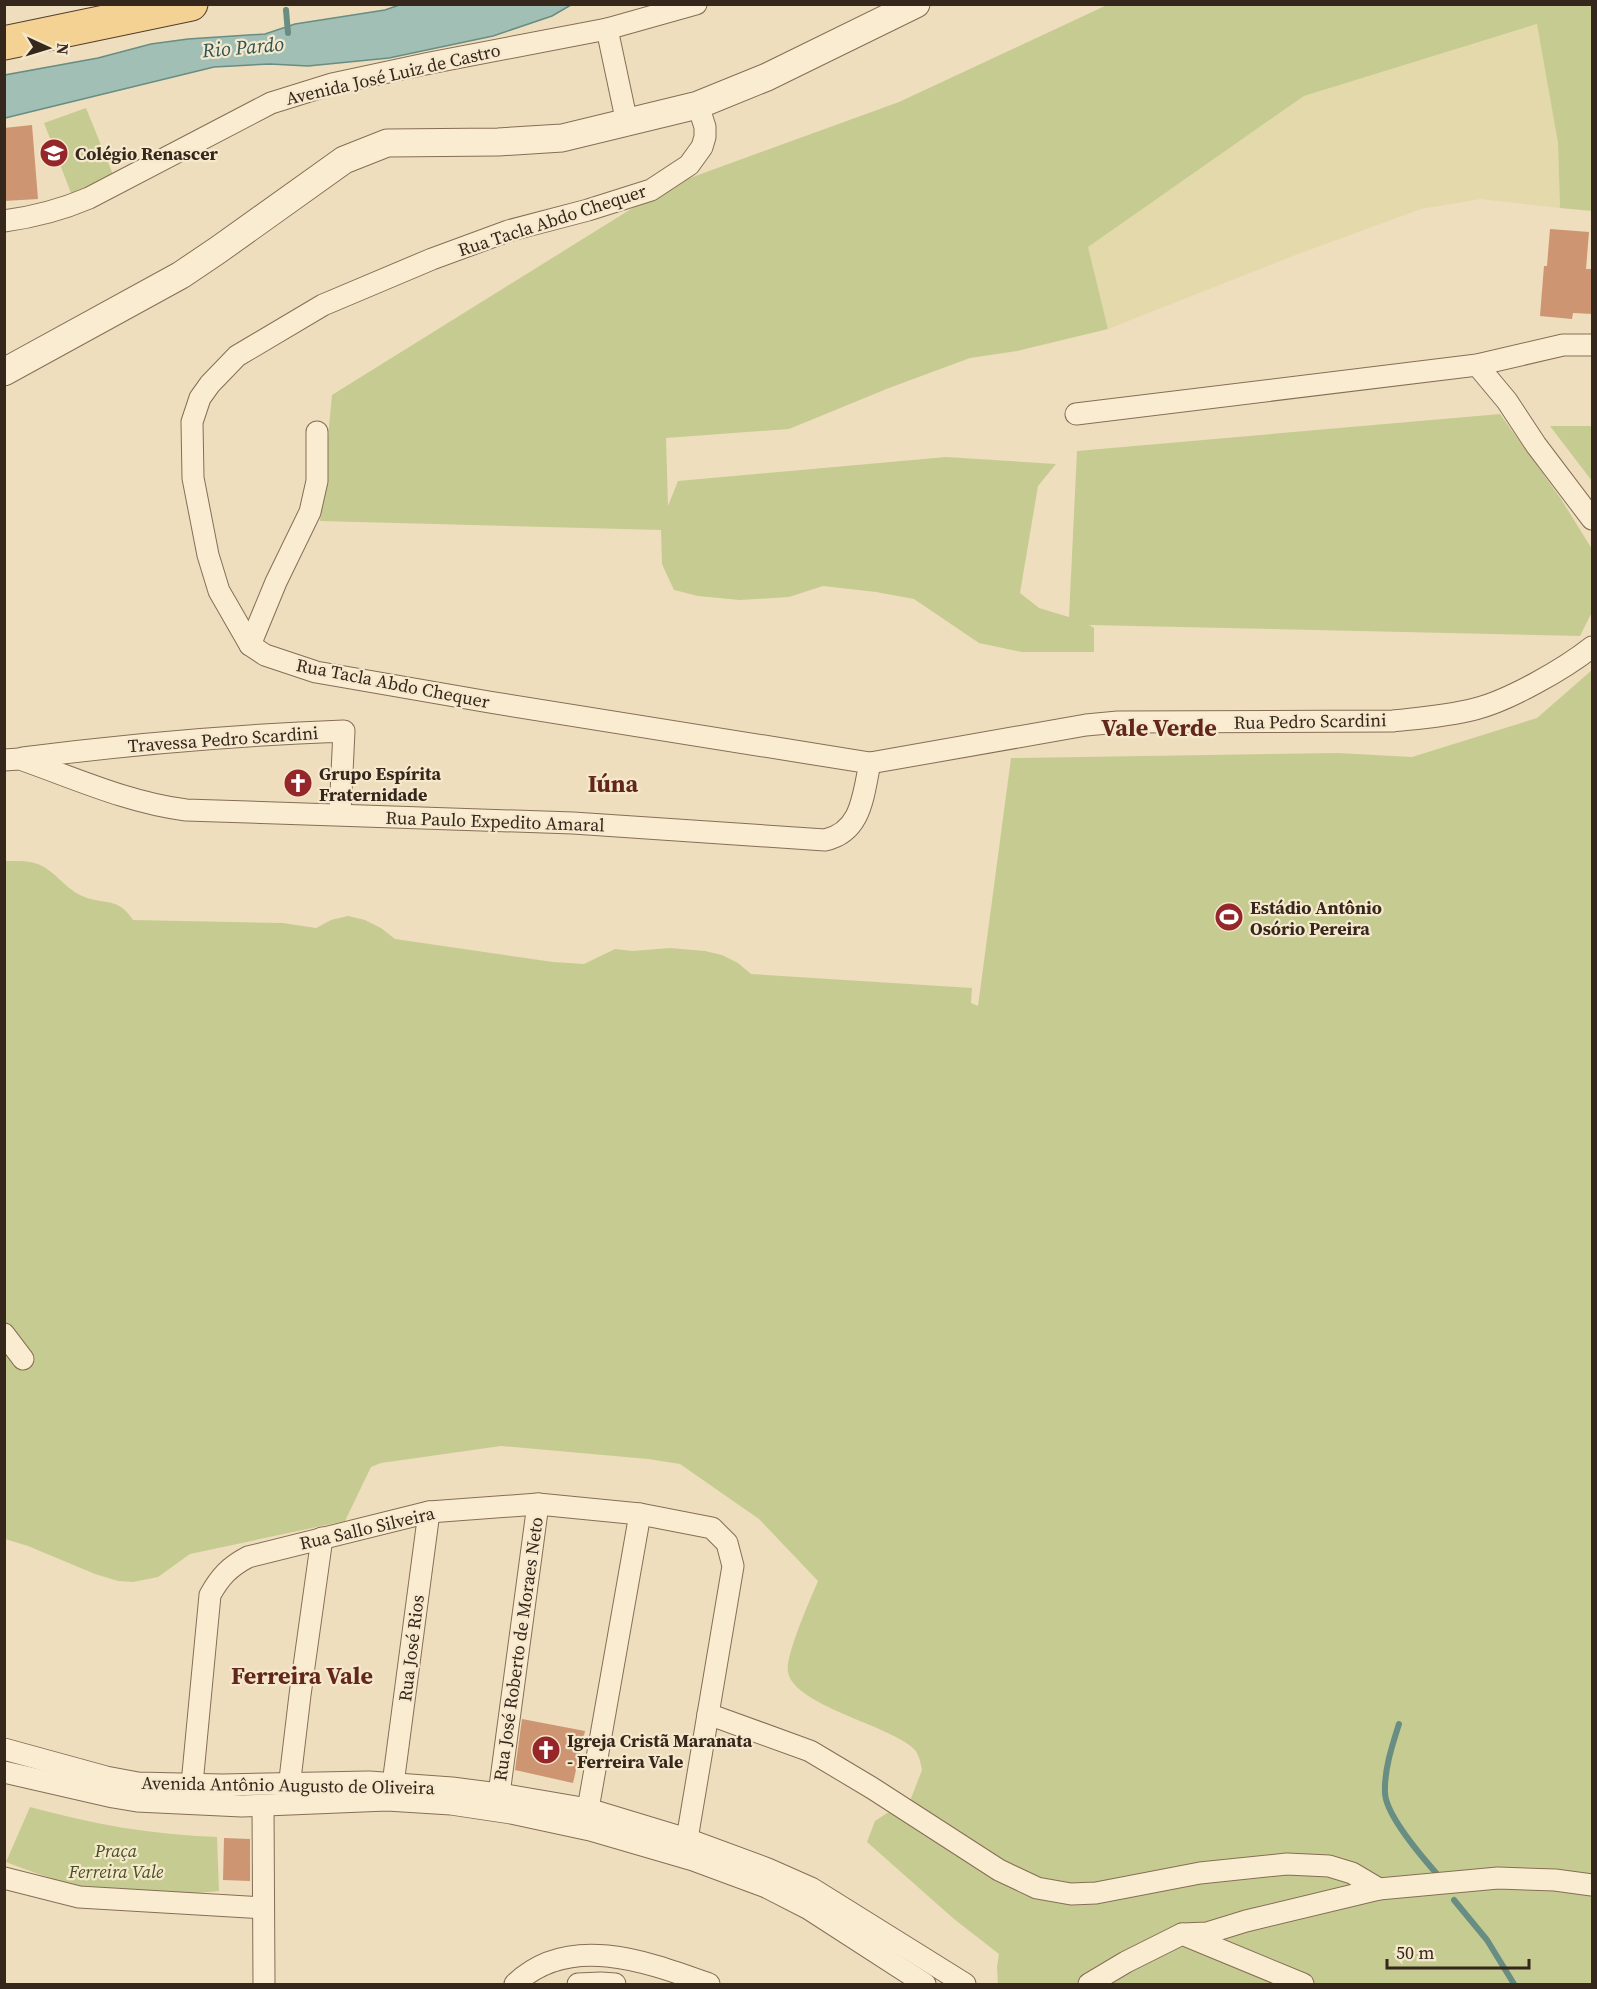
<svg xmlns="http://www.w3.org/2000/svg" width="1597" height="1989" viewBox="0 0 1597 1989" font-family="'Source Serif 4',serif">
<style>
.farmland{fill:#e4d9aa}
.green{fill:#c6cc91}
.water{fill:#a1bfb5;stroke:#688d83;stroke-width:1.5}
.lines{fill:none;stroke-linecap:round;stroke-linejoin:round}
.stream{stroke:#688d83;stroke-width:6}
.building{fill:#cd9572}
.minor-casing{stroke:#866e56;stroke-width:23}
.tertiary-casing{stroke:#866e56;stroke-width:29}
.primary-casing{stroke:#533d2b;stroke-width:35}
.minor{stroke:#f9ecd0;stroke-width:21}
.tertiary{stroke:#f9ecd0;stroke-width:27}
.primary{stroke:#f3d293;stroke-width:33}
.labels{text-anchor:middle;dominant-baseline:central;stroke-width:4.5;stroke-linejoin:round;paint-order:stroke}
.street-label{font-size:18px;fill:#35271b;stroke:#f5e8cd}
.poi-label{font-size:18px;font-weight:bold;fill:#35271b;stroke:#f5e8cd;text-anchor:start}
.park-label{font-size:18px;font-style:italic;fill:#475221;stroke:#f5e8cd}
.water-label{font-size:20px;font-style:italic;fill:#2a5551;stroke:#f5e8cd}
.district-label{font-size:24px;font-weight:bold;fill:#62271a;stroke:#f5e8cd}
</style>
<rect width="100%" height="100%" fill="#eedebd"/>
<polygon class="farmland" points="1538,24 1558,143 1560,208 1480,199 1421,209 1298,254 1108,329 1087,247 1304,96"/>
<g class="green">
<polygon points="1107,5 1592,5 1592,211 1560,208 1558,143 1537,24 1304,96 1088,247 1108,329 1017,351 970,358 889,388 789,429 666,438 668,506 678,481 946,457 1056,464 1038,486 1020,593 1039,608 1069,617 1077,451 1500,414 1561,499 1592,549 1592,612 1580,636 1089,625 1094,628 1094,652 1022,652 979,643 914,599 876,592 823,586 789,597 740,600 698,596 674,590 662,564 661,530 320,521 332,395 668,186 899,102"/>
<polygon points="86,108 114,177 71,193 44,123"/>
<polygon points="1550,426 1592,426 1592,481"/>
<path d="M1592 670V1984H998L997 1967 999 1954 954 1919 867 1842 875 1821 901 1804 910 1801 922 1770C921 1764 919 1754 914 1749 890 1725 794 1706 788 1672 785 1655 811 1598 818 1581L759 1519 680 1464 648 1459 501 1446 381 1463 371 1467 345 1521 190 1554 158 1577 133 1582 118 1581 95 1574 28 1546 5 1539V861C15 861 27 860 38 864 55 871 64 887 80 895 102 906 117 895 133 920L283 923 316 928 331 920 348 916 365 920 381 928 395 939 553 962 584 964 615 949 632 951 670 948 705 951 722 955 738 963 751 974 972 988 971 1003 978 1006 1011 758 1338 753 1412 757 1537 718Z"/>
<path d="M30 1807C92 1824 153 1835 217 1837L219 1891C191 1893 163 1897 135 1895 90 1893 48 1878 6 1862Z"/>
</g>
<polygon class="water" points="402,4 571,5 552,16 493,36 389,58 308,66 270,64 214,67 5,118 5,75 98,58 151,44 188,39 265,34 295,24 385,10"/>
<g class="lines">
<g class="stream">
<polyline points="286,10 288,33"/>
<path d="M1399 1724C1392 1746 1384 1770 1385 1793 1386 1815 1422 1857 1437 1874"/>
<polyline points="1454,1900 1487,1940 1514,1984"/>
</g>
</g>
<g class="building">
<polygon points="32,125 38,199 4,201 4,128"/>
<polygon points="1550,229 1589,232 1586,269 1593,269 1593,314 1573,313 1572,319 1540,316 1544,266 1547,266"/>
<polygon points="522,1719 585,1731 573,1783 515,1770"/>
<polygon points="224,1838 250,1839 250,1881 223,1880"/>
</g>
<g class="lines">
<g class="minor-casing">
<g id="minor">
<polyline points="607,29 627,123"/>
<path d="M698 105 705 127V137L702 147 689 165 651 190 588 210 508 231 432 259 323 305 237 356 210 384 200 398 192 422 193 478 208 555 219 591 250 645 265 655 316 672 489 702 870 763 1086 725 1118 722 1393 721C1421 718 1448 716 1475 709 1510 700 1564 669 1592 647"/>
<path d="M4 221C34 217 61 210 89 198L271 103 332 84 430 63 607 29 696 4"/>
<polyline points="1477,365 1507,401 1536,445 1592,519"/>
<polyline points="1076,414 1477,365 1563,345 1592,345"/>
<polyline points="250,645 276,582 310,512 317,481 317,432"/>
<path d="M23 758C130 744 237 735 344 731L340 814"/>
<path d="M4 760 20 759C74 778 129 803 186 810L573 823 825 840C862 832 863 795 870 763"/>
<polyline points="4,1334 23,1359"/>
<polyline points="708,1714 810,1751 872,1788 999,1870 1037,1888 1071,1894 1096,1893 1200,1873 1287,1864 1329,1866 1352,1873 1379,1889"/>
<polyline points="4,1749 106,1777 138,1783 222,1785 369,1782 452,1788 499,1794 588,1809 687,1839 768,1869 811,1888 965,1984"/>
<polyline points="4,1772 113,1797 137,1801 242,1806 387,1800 451,1804 511,1813 590,1830 693,1860 766,1887 809,1909 925,1984"/>
<path d="M192 1784 210 1595C220 1577 229 1567 248 1557L429 1512 538 1504 640 1514 712 1528 727 1543 733 1566 687 1839"/>
<polyline points="393,1784 429,1512"/>
<polyline points="499,1794 538,1504"/>
<polyline points="288,1796 300,1695 322,1538"/>
<polyline points="263,1806 264,1984"/>
<polyline points="588,1809 640,1514"/>
<polyline points="4,1878 79,1897 263,1908"/>
<polyline points="1182,1934 1207,1933 1246,1921 1379,1889 1498,1878 1555,1880 1592,1885"/>
<path d="M515 1984C569 1932 648 1962 709 1984"/>
<polyline points="578,1984 601,1983 615,1984"/>
<polyline points="1089,1984 1126,1962 1182,1934 1303,1984"/>
</g>
</g>
<g class="tertiary-casing">
<polyline id="tertiary" points="4,372 181,275 218,250 344,160 387,143 498,142 562,138 698,105 767,77 916,4"/>
</g>
<g class="primary-casing">
<polyline id="primary" points="4,43 191,4"/>
</g>
<use href="#minor" class="minor"/>
<use href="#tertiary" class="tertiary"/>
<use href="#primary" class="primary"/>
</g>
<defs>
<g id="school-disc" transform="scale(1.5)"><circle r="9.5" fill="#952629" stroke="#f5e8cd"/><path d="M0-5L7-2L0 1L-7-2ZM-4 1L0 2.5L4 1V4Q0 6-4 4Z" fill="#fff"/></g>
<g id="church-disc" transform="scale(1.5)"><circle r="9.5" fill="#952629" stroke="#f5e8cd"/><path d="M-1.2-6h2.4v3.5h3.3v2.4h-3.3V6h-2.4V-.1h-3.3v-2.4h3.3Z" fill="#fff"/></g>
<g id="stadium-disc" transform="scale(1.5)"><circle r="9.5" fill="#952629" stroke="#f5e8cd"/><path d="M0-5a6.5 5 0 1 0 0 10a6.5 5 0 1 0 0-10ZM-3.5-1.8h7v3.6h-7Z" fill="#fff"/></g>
</defs>
<g fill-rule="evenodd">
<use href="#school-disc" x="54" y="153"/>
<use href="#church-disc" x="298" y="783"/>
<use href="#stadium-disc" x="1229" y="917"/>
<use href="#church-disc" x="546" y="1750"/>
</g>
<g class="labels">
<g class="street-label">
<text transform="translate(393 74) rotate(-13)">Avenida José Luiz de Castro</text>
<text transform="translate(552 220) rotate(-18)">Rua Tacla Abdo Chequer</text>
<text transform="translate(393 683) rotate(11)">Rua Tacla Abdo Chequer</text>
<text transform="translate(1310 721) rotate(-1)">Rua Pedro Scardini</text>
<text transform="translate(223 739) rotate(-4)">Travessa Pedro Scardini</text>
<text transform="translate(495 821) rotate(2)">Rua Paulo Expedito Amaral</text>
<text transform="translate(367 1528) rotate(-13)">Rua Sallo Silveira</text>
<text transform="translate(411 1648) rotate(-83)">Rua José Rios</text>
<text transform="translate(518 1649) rotate(-82)">Rua José Roberto de Moraes Neto</text>
<text transform="translate(288 1785) rotate(1)">Avenida Antônio Augusto de Oliveira</text>
</g>
<g class="poi-label">
<text x="75" y="153">Colégio Renascer</text>
<text x="319" y="773">Grupo Espírita<tspan x="319" dy="21">Fraternidade</tspan></text>
<text x="1250" y="907">Estádio Antônio<tspan x="1250" dy="21">Osório Pereira</tspan></text>
<text x="567" y="1740">Igreja Cristã Maranata<tspan x="567" dy="21">- Ferreira Vale</tspan></text>
</g>
<g class="park-label">
<text x="116" y="1850">Praça<tspan x="116" dy="21">Ferreira Vale</tspan></text>
</g>
<g class="water-label">
<text transform="translate(243 47) rotate(-5)">Rio Pardo</text>
</g>
<g class="district-label">
<text x="1159" y="727">Vale Verde</text>
<text x="613" y="783">Iúna</text>
<text x="302" y="1675">Ferreira Vale</text>
</g>
</g>
<rect width="1597" height="1989" fill="none" stroke="#35271b" stroke-width="12"/>
<g transform="translate(48 48) rotate(94)" stroke="#f5e8cd" stroke-width="4.5" paint-order="stroke">
<path d="M0-4.5L10 22L0 15L-10 22Z" fill="#35271b"/>
<text y="-9" font-size="16" font-weight="bold" text-anchor="middle" fill="#35271b">N</text>
</g>
<path d="M1387 1959v9h142v-9" fill="none" stroke="#35271b" stroke-width="3"/>
<text x="1396" y="1959" font-size="18" fill="#35271b" stroke="#f5e8cd" stroke-width="4.5" paint-order="stroke">50 m</text>
</svg>
